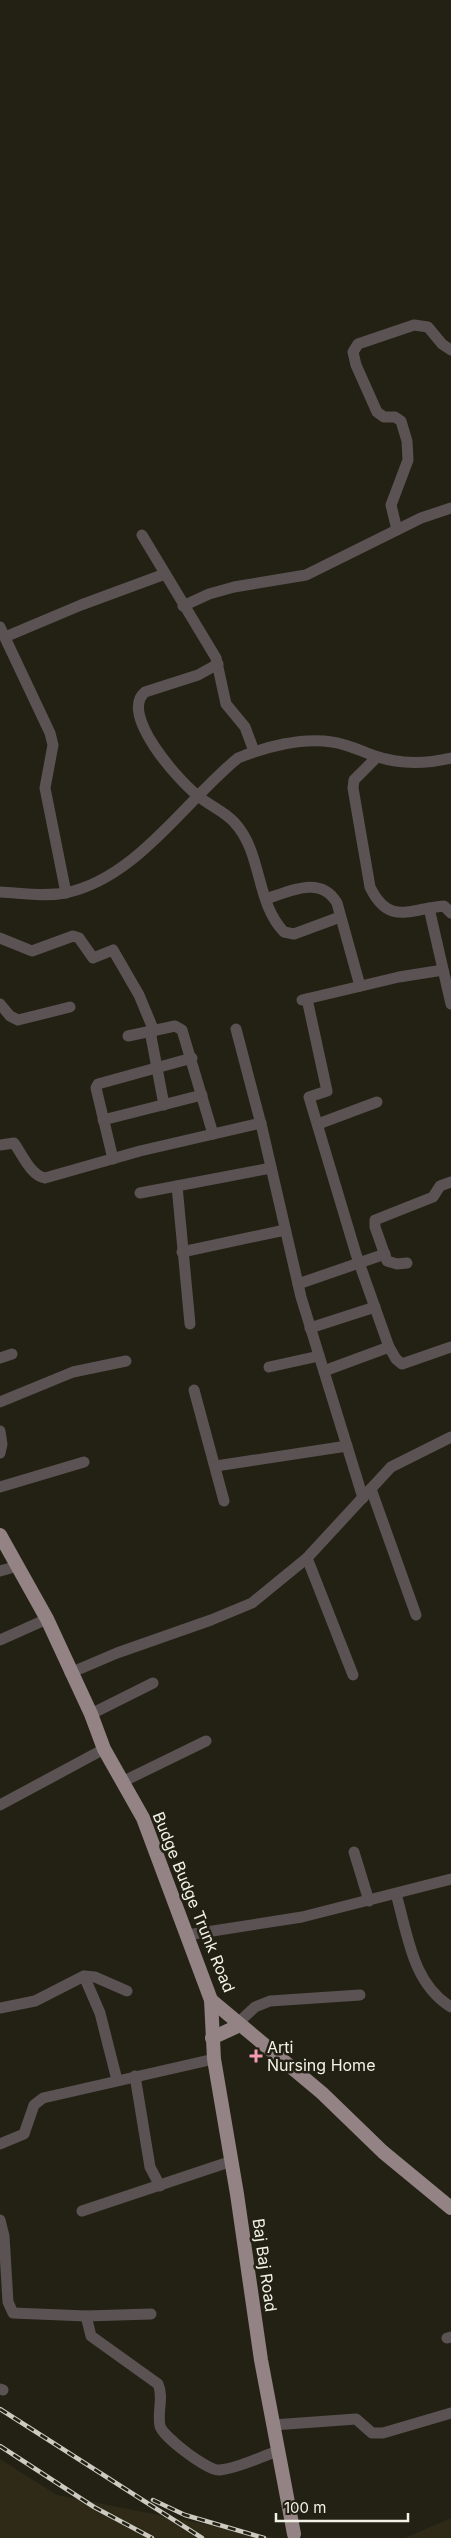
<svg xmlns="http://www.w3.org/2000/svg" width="451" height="2538" viewBox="0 0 451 2538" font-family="Inter,sans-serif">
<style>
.built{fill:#2e2a17}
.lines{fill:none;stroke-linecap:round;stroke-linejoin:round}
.minor{stroke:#5a5253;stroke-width:11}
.major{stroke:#938385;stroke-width:14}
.rail-casing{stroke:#cccac1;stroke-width:4.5}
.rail{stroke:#232114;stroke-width:2.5;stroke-dasharray:8;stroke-linecap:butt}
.poi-dot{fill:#f19ab1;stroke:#232114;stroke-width:2}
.labels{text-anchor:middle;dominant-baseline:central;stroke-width:5;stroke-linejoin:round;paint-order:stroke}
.street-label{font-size:16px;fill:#f3f2e9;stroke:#232114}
.poi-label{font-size:16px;fill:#f3f2e9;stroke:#232114;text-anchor:start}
</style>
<rect width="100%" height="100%" fill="#232114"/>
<g class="built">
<polygon points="0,2459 57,2495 276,2538 0,2538"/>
<polygon points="451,2518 451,2538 405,2538"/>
</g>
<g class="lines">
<g class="minor">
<polyline points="397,530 391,505 408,460 407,441 401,421 395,417 384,417 377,412 356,365 353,352 358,344 414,325 428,327 442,344 451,350"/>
<polyline points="142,535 216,658 226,704 245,727 254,751"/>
<polyline points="183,606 209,594 234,587 306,575 421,518 451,508"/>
<polyline points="0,627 50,733 53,745 45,788 66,893"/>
<polyline points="5,637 81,605 165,574"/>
<path d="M218 664 198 675 145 692C119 714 178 780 197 795 208 805 224 811 234 822 263 853 255 902 284 932L294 934 340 917"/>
<path d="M377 757 354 780 353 788 370 887C389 926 409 909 444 906L451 913"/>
<path d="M0 892C21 893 44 897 65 893 136 879 185 801 238 758 265 747 302 737 332 742 347 744 361 751 375 756 401 765 425 764 451 758"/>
<path d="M266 899C290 891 321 875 337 903L360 986"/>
<polyline points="429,908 451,1004"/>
<polyline points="0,938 32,951 73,936 79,938 93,958 113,950 139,995 154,1031"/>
<polyline points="307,999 327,1091 309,1097 356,1254 389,1347 396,1359 402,1364 451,1347"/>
<polyline points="302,1000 399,977 443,970"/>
<polyline points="0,1004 10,1016 18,1020 70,1007"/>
<polyline points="236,1029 262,1128 301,1297 363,1498"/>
<polyline points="150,1031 164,1105"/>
<polyline points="128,1036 175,1026 182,1030 213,1134"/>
<polyline points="103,1120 202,1095"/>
<polyline points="318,1124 377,1102"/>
<path d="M0 1145 14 1143C22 1154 31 1176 45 1178L140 1151 261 1123"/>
<polyline points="113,1159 96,1088 98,1084 192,1058"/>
<polyline points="177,1186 190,1324"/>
<polyline points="140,1193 271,1168"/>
<polyline points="182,1252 285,1230"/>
<polyline points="407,1263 397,1264 387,1261 375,1227 375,1220 433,1197 440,1186 451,1182"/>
<polyline points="298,1284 385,1254"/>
<polyline points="310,1328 375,1307"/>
<polyline points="0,1358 12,1354"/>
<polyline points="269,1367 319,1356"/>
<polyline points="324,1371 389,1347"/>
<polyline points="194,1390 224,1501"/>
<polyline points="0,1402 73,1372 126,1361"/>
<polyline points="0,1431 2,1444 0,1453"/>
<polyline points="216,1466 347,1446"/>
<polyline points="0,1487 84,1462"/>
<polyline points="371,1489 416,1615"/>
<polyline points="307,1558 353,1675"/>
<polyline points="0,1571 18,1566"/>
<polyline points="0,1640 47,1619"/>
<polyline points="70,1673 117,1653 211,1620 252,1603 307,1558 391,1467 451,1437"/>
<polyline points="91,1714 153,1683"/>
<polyline points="122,1782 206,1741"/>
<polyline points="0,1805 104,1749"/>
<polyline points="354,1852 369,1901"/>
<path d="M396 1894C408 1935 412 1983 451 2007"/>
<polyline points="187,1935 302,1917 451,1879"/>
<polyline points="84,1976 100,2013 117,2080"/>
<polyline points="0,2008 35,2001 84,1976 95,1977 127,1991"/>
<polyline points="238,2023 255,2007 270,2001 360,1995"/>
<polyline points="135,2076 150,2167 160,2186"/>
<polyline points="0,2144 24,2134 34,2105 43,2098 214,2059"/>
<polyline points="82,2211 232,2161"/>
<polyline points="0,2220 4,2236 8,2302 13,2313 86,2316 151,2314"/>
<path d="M86 2316 91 2336 158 2384C164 2397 157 2412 160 2426 163 2437 209 2472 220 2470 239 2468 260 2457 278 2451"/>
<polyline points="447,2338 451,2337"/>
<polyline points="0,2389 3,2390"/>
<polyline points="273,2425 356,2419 372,2433 383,2433 451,2413"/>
</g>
<g class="major">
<polyline points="0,1535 47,1619 91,1714 104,1749 143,1818 211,2000 322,2093 383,2152 451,2208"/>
<polyline points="211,2000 214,2059 237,2194 261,2360 294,2534"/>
<polyline points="212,2038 240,2025"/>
</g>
<g class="rail-casing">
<g id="rail">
<polyline points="0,2409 202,2538"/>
<polyline points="0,2446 94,2507 152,2538"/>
<polyline points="153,2500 185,2515 264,2538"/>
</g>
</g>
<use href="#rail" class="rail"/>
</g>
<path class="poi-dot" d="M253.5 2048.5h5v5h5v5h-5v5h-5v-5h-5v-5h5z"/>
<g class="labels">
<g class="street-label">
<text transform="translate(194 1902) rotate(68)">Budge Budge Trunk Road</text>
<text transform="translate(265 2265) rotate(82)">Baj Baj Road</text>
</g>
<g class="poi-label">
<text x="267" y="2047">Arti<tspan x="267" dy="18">Nursing Home</tspan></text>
</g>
</g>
<path d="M276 2513v8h132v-8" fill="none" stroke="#f3f2e9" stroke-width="2.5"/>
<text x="284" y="2513" font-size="15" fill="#f3f2e9" stroke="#232114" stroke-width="4" paint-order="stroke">100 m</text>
</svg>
